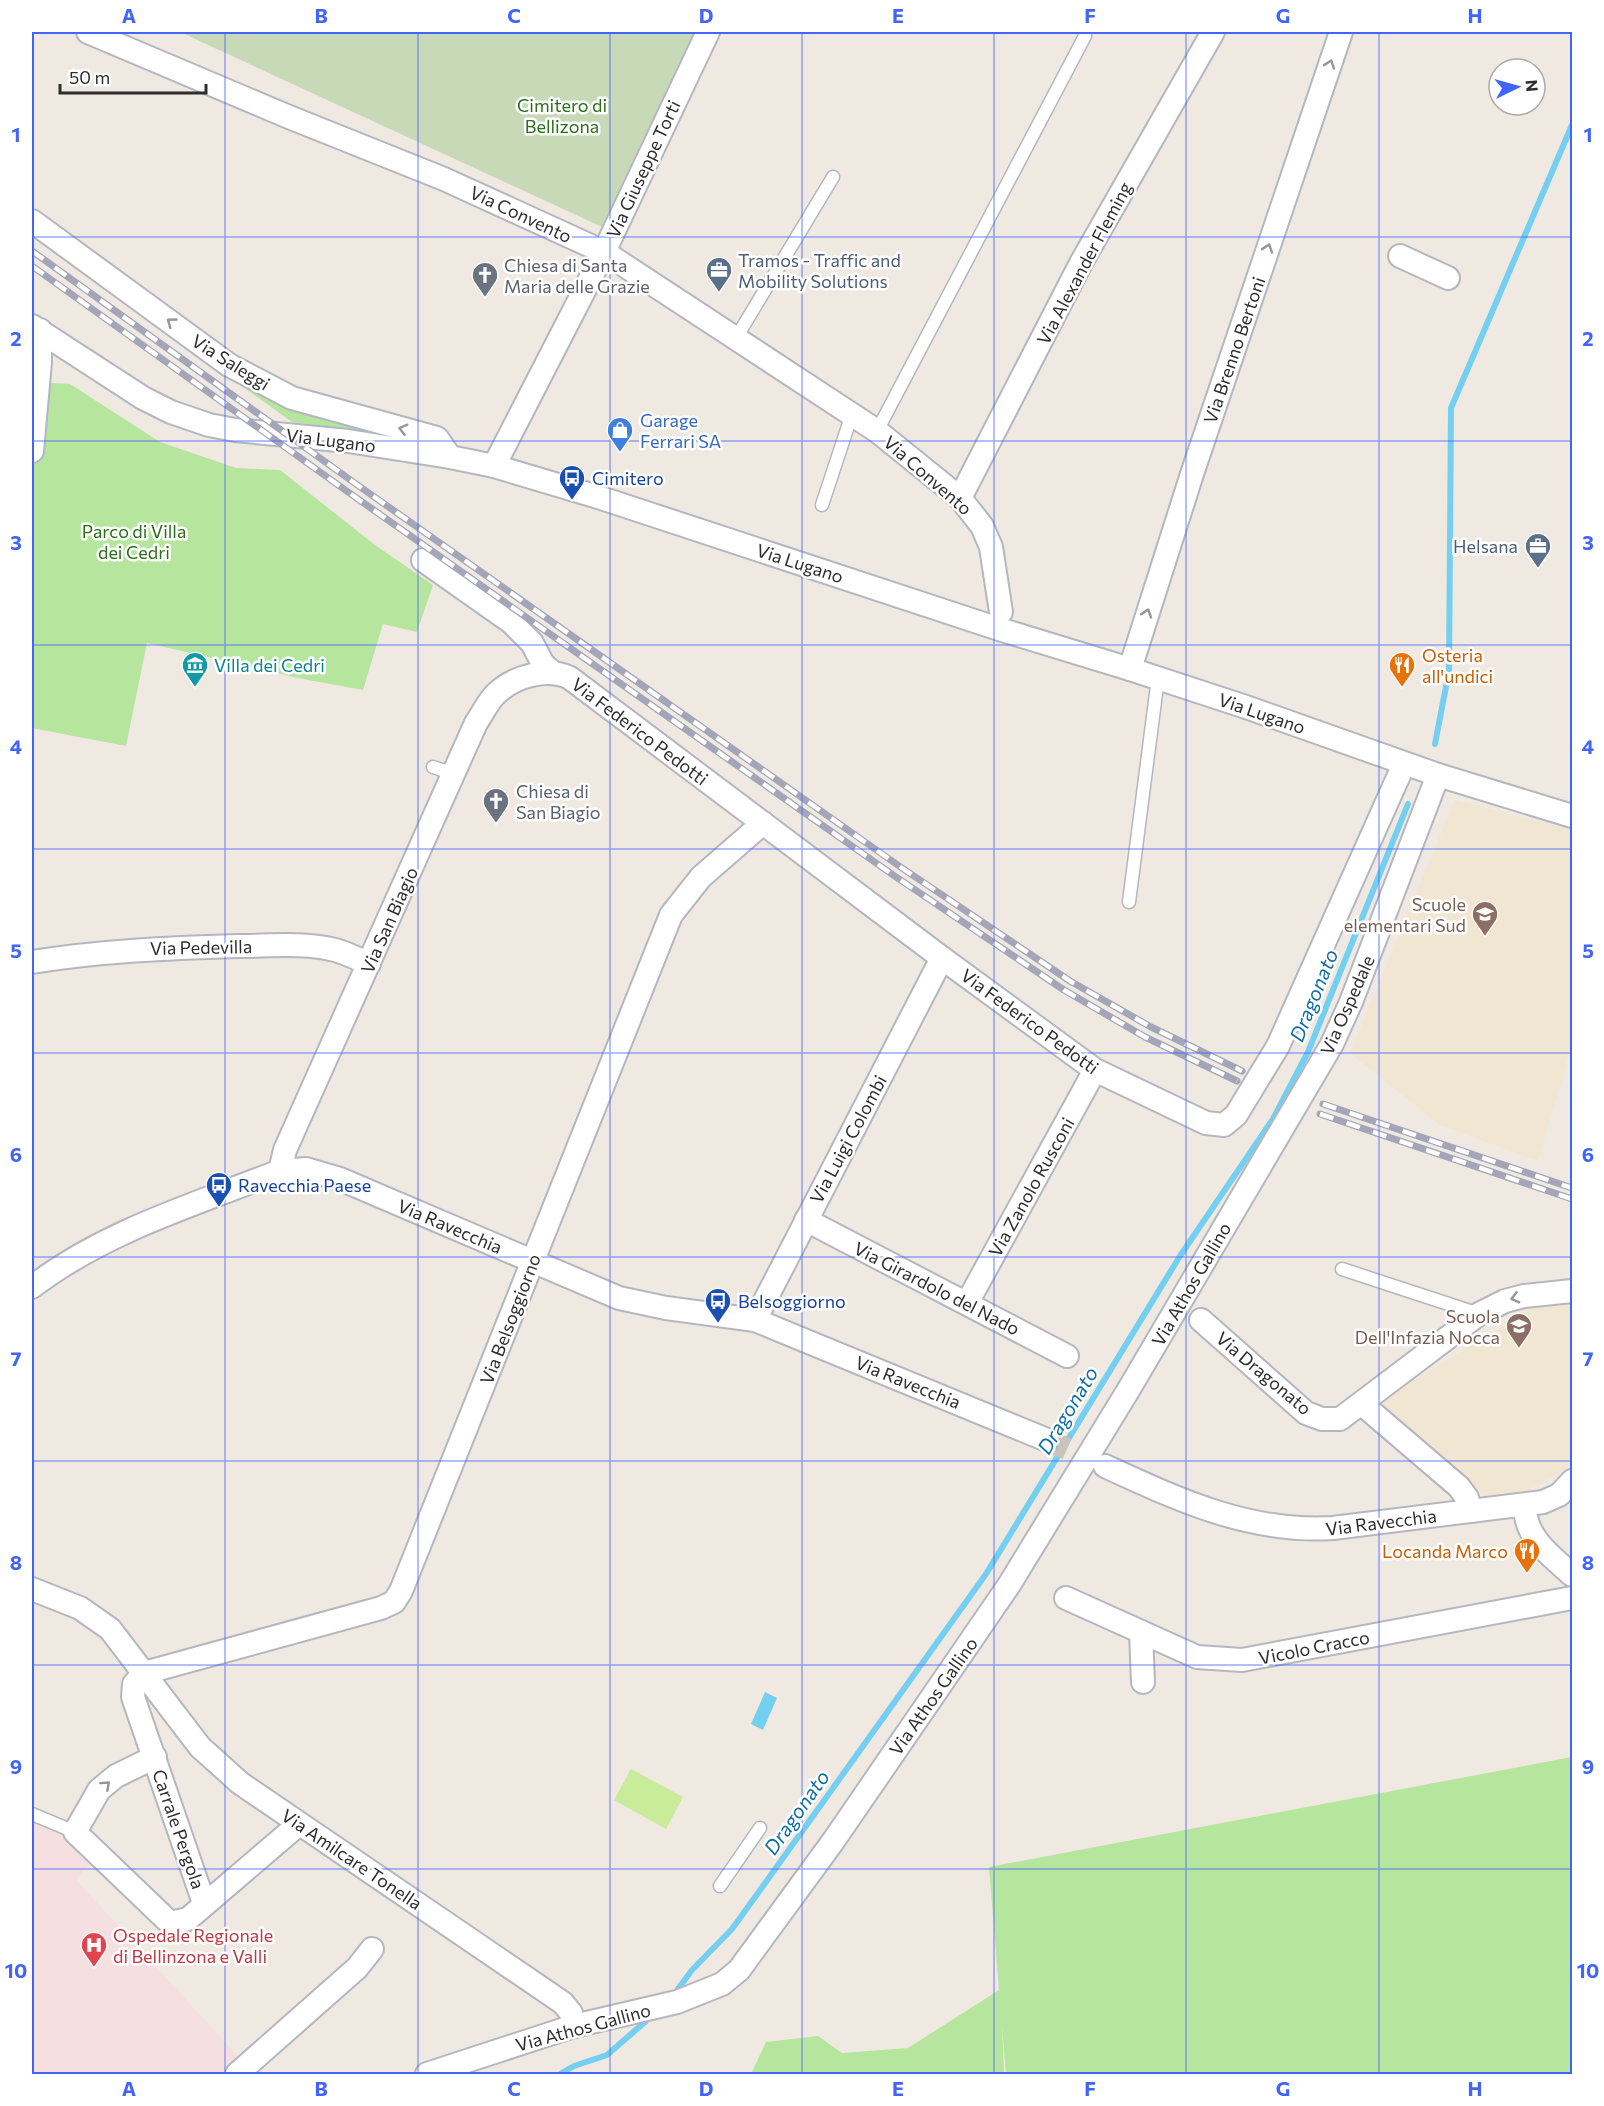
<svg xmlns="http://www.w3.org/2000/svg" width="1604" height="2106" viewBox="0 0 1604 2106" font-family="Commissioner,sans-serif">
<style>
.education{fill:#f0e6d1}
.medical{fill:#f5dfe0}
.green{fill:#b6e59e}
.cemetery{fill:#c8d9b8}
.pitch{fill:#c9ec9a}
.water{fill:#75cff0}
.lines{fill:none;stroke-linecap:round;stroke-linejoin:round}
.stream{stroke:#75cff0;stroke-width:6}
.minor-tunnel{stroke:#c8c4bd;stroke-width:22;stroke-dasharray:22 11;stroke-linecap:butt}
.service-casing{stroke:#b4b7c1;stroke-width:15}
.minor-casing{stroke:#b4b7c1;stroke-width:26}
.service{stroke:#fff;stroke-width:12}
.minor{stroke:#fff;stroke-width:22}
.rail-casing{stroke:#a3a6b8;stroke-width:7}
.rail{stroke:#fff;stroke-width:4.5;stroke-dasharray:14;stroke-linecap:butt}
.oneway{stroke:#969696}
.grid{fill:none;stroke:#4264fb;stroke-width:1.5;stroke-opacity:0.55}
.labels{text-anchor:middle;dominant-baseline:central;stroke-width:5;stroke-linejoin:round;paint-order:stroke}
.park-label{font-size:18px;fill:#2c6e1b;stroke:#fff}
.street-label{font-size:18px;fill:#2e2e2e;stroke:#fff}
.service-label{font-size:18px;fill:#4e5e75;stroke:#fff;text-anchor:start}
.worship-label{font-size:18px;fill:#5b616d;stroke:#fff;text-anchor:start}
.shop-label{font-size:18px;fill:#366cbe;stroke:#fff;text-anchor:start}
.transit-label{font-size:18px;fill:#164399;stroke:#fff;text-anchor:start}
.food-label{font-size:18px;fill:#c56008;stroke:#fff;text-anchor:start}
.culture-label{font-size:18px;fill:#0d838f;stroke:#fff;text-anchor:start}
.education-label{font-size:18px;fill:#785e54;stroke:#fff;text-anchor:end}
.health-label{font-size:18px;fill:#be3a42;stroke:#fff;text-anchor:start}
.water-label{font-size:20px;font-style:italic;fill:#0d6fa3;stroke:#fff}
.neatline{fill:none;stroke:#4264fb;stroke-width:2}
.grid-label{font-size:20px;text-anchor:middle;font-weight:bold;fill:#4264fb}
</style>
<rect width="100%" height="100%" fill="#efe9e1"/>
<g class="education">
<polygon points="1455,800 1572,830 1572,1044 1538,1161 1440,1125 1350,1053"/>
<polygon points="1552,1295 1572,1295 1572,1465 1520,1495 1489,1501 1380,1402"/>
</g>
<polygon class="medical" points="32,1820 75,1838 94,1857 76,1880 245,2064 234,2074 32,2074"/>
<g class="green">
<polygon points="222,372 435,445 292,422"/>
<polygon points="51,383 70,384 160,442 236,468 280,470 375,545 433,585 417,632 383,624 363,690 298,678 147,643 126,746 32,728 32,487 41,396"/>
<polygon points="1572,1757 1572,2074 1006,2074 1002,2026 1004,2074 751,2074 766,2042 818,2036 842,2053 908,2048 999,1990 989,1867"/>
</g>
<polygon class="cemetery" points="180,32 697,32 602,227"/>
<polygon class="pitch" points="631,1769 683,1797 666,1829 614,1800"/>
<polygon class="water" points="765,1692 777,1698 763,1730 751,1724"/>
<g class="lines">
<g class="stream">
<polyline points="1435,744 1449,671 1451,408 1572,125"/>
<polyline points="678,1989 692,1970 732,1929 758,1893 986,1574 1180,1256 1273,1119 1308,1052 1408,804"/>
<polyline points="560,2074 574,2066 607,2055 646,2021"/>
</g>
<polyline class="minor-tunnel" points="1047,1440 1103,1465"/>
<g class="service-casing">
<g id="service">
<polyline points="736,338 833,177"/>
<polyline points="877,431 1085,36"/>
<polyline points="822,505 852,414"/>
<polyline points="433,767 454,774"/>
<polyline points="1129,902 1158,678"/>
<polyline points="1342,1269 1479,1314"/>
<polyline points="32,1814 75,1832"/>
<polyline points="720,1886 760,1828"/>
</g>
</g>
<g class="minor-casing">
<g id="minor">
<polyline points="88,32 289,117 444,179 604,252 877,431 960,498 982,526 991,547 1001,612"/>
<polyline points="32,221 229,365 292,398 437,438 450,457"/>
<polyline points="1400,256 1448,278"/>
<polyline points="32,326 143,398 171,412 209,425 235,430 348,441 450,457 494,466 598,497 999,629 1130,669 1246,707 1438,775 1572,816"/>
<polyline points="32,451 40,362 40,330"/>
<polyline points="494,466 604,252 708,32"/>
<polyline points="960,498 1081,263 1213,32"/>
<polyline points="423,560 511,622 532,643 543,664 553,673"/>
<polyline points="1130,669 1192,474 1341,32"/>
<path d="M32 962C101 951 168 948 238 946 269 946 305 942 335 950 347 953 358 959 369 964"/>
<path d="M280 1171 285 1150 476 723C483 713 489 699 498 692 516 676 548 667 570 678L942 958 1095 1070 1206 1123 1224 1125 1236 1115 1278 1046 1404 764"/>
<polyline points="806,1220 1067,1356"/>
<path d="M32 1287C105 1231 196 1204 280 1171L306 1169 340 1179 619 1298 666 1308 755 1320 1047 1440"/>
<polyline points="967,1303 1095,1070"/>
<polyline points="755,1320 942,958"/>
<polyline points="1201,1320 1306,1413 1322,1419 1340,1419 1479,1314 1505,1301 1524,1296 1572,1291"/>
<polyline points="1362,1404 1459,1487 1467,1498 1471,1511"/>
<path d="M1105 1466C1179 1500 1249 1533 1333 1528L1543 1502 1559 1495 1572 1481"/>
<path d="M1524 1505C1525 1511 1526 1518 1528 1524 1535 1545 1557 1561 1572 1575"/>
<polyline points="32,1589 80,1608 110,1629 200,1747 240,1783 563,2003 571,2013 574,2026"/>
<polyline points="1066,1598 1197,1657 1242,1660 1572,1598"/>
<polyline points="1141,1632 1143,1682"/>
<polyline points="144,1673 381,1608 394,1602 401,1591 671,915 701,877 763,823"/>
<polyline points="144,1673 134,1684 133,1697 204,1903"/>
<polyline points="155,1757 116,1776 99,1790 75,1832 170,1923 188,1919 299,1824"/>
<polyline points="237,2074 357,1968 372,1949"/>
<polyline points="427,2074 574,2026 677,2002 722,1984 739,1970 834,1840 1009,1585 1129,1389 1332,1044 1351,1002 1438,775"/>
</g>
</g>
<use href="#service" class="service"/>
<use href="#minor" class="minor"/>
<g class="rail-casing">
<g id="rail">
<polyline points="32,251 356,484 902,868 1070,981 1151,1027 1242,1071"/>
<polyline points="32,266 348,492 896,877 1064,990 1145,1037 1237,1081"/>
<polyline points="1323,1104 1572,1188"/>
<polyline points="1320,1114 1572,1199"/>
</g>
</g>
<use href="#rail" class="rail"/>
</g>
<defs><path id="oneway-chevron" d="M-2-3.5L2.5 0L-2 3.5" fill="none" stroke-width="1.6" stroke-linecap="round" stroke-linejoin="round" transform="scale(1.5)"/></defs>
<g class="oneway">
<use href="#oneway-chevron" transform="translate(1330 64) rotate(-71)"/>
<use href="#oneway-chevron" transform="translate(1268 248) rotate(-71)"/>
<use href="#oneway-chevron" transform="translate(171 322) rotate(-144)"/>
<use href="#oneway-chevron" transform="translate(403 429) rotate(-165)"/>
<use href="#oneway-chevron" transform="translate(1147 613) rotate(-72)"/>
<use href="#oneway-chevron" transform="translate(1515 1298) rotate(165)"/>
<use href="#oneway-chevron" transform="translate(106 1785) rotate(-42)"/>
</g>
<path class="grid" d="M225 32V2074M418 32V2074M610 32V2074M802 32V2074M994 32V2074M1186 32V2074M1379 32V2074M32 237H1572M32 441H1572M32 645H1572M32 849H1572M32 1053H1572M32 1257H1572M32 1461H1572M32 1665H1572M32 1869H1572"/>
<defs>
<g id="office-pin" transform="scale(1.35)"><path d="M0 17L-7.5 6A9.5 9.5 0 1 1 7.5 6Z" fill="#5c6f8a" stroke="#fff"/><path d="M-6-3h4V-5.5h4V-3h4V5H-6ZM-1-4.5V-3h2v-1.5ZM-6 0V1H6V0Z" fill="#fff"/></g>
<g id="church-pin" transform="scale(1.35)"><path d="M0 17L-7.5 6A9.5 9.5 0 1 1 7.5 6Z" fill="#6b7280" stroke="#fff"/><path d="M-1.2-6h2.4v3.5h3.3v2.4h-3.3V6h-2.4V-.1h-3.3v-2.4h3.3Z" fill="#fff"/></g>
<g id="shop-pin" transform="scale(1.35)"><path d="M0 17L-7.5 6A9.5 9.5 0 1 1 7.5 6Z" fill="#3f7fe0" stroke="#fff"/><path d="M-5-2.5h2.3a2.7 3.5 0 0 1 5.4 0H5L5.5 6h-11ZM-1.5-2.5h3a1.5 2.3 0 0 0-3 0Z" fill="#fff"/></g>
<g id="bus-pin" transform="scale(1.35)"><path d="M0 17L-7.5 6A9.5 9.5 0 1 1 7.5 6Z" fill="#1a4fb4" stroke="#fff"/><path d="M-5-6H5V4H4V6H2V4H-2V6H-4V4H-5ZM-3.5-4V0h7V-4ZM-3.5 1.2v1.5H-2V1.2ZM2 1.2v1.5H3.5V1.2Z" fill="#fff"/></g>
<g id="museum-pin" transform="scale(1.35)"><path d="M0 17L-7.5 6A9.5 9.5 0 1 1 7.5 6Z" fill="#0f9aa8" stroke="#fff"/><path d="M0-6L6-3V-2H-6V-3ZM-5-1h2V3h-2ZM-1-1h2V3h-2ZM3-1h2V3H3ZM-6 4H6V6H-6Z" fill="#fff"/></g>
<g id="restaurant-pin" transform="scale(1.35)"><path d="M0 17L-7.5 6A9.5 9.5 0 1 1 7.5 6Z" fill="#e8710a" stroke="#fff"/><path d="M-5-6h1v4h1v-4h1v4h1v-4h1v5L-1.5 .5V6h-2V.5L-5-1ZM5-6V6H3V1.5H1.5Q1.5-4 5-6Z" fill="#fff"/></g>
<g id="school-pin" transform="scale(1.35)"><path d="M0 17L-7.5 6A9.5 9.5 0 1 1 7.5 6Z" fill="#8d6e63" stroke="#fff"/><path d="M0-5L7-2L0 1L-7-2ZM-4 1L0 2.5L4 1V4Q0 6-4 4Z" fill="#fff"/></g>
<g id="hospital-pin" transform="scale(1.35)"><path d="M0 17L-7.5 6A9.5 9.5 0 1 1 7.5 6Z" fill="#e0444e" stroke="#fff"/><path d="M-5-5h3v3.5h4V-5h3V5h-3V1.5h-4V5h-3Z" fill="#fff"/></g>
</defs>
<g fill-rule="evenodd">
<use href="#office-pin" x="719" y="270"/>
<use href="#church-pin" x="485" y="275"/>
<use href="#shop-pin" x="620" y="430"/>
<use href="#bus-pin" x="572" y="478"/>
<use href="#office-pin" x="1538" y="546"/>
<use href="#museum-pin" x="195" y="665"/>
<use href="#restaurant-pin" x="1402" y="665"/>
<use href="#church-pin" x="496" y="801"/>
<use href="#school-pin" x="1485" y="914"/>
<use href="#bus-pin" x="219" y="1185"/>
<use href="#bus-pin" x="718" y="1301"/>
<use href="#school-pin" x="1519" y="1326"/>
<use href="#restaurant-pin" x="1527" y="1551"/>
<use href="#hospital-pin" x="94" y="1945"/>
</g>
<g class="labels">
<g class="park-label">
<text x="562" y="105">Cimitero di<tspan x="562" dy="21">Bellizona</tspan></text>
<text x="134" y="531">Parco di Villa<tspan x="134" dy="21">dei Cedri</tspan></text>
</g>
<g class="street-label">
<text transform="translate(643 169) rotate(-65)">Via Giuseppe Torti</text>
<text transform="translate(521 214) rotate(25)">Via Convento</text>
<text transform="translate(1084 263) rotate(-62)">Via Alexander Fleming</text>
<text transform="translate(1234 350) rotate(-71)">Via Brenno Bertoni</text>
<text transform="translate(231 362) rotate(32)">Via Saleggi</text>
<text transform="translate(331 440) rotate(7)">Via Lugano</text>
<text transform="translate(928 475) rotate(41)">Via Convento</text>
<text transform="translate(800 563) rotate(18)">Via Lugano</text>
<text transform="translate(1262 713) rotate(19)">Via Lugano</text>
<text transform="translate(640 731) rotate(37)">Via Federico Pedotti</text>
<text transform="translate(389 920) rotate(-66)">Via San Biagio</text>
<text transform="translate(201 947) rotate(-1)">Via Pedevilla</text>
<text transform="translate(1347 1005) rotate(-66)">Via Ospedale</text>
<text transform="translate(1030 1021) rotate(36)">Via Federico Pedotti</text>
<text transform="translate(848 1139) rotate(-62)">Via Luigi Colombi</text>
<text transform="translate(1031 1187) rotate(-61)">Via Zanolo Rusconi</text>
<text transform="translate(450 1226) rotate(23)">Via Ravecchia</text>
<text transform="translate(1191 1284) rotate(-60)">Via Athos Gallino</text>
<text transform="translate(937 1288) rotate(27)">Via Girardolo del Nado</text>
<text transform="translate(510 1319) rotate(-69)">Via Belsoggiorno</text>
<text transform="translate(1264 1373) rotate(40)">Via Dragonato</text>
<text transform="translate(908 1382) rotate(22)">Via Ravecchia</text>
<text transform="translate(1381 1522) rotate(-7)">Via Ravecchia</text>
<text transform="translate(1314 1647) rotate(-11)">Vicolo Cracco</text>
<text transform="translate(933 1696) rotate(-55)">Via Athos Gallino</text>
<text transform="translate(179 1829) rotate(71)">Carrale Pergola</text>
<text transform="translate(352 1859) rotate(34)">Via Amilcare Tonella</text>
<text transform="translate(583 2027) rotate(-15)">Via Athos Gallino</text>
</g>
<g class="service-label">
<text x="738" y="260">Tramos - Traffic and<tspan x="738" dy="21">Mobility Solutions</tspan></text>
<text x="1518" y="546" text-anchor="end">Helsana</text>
</g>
<g class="worship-label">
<text x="504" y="265">Chiesa di Santa<tspan x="504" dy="21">Maria delle Grazie</tspan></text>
<text x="516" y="791">Chiesa di<tspan x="516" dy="21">San Biagio</tspan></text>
</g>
<g class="shop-label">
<text x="640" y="420">Garage<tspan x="640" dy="21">Ferrari SA</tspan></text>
</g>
<g class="transit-label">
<text x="592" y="478">Cimitero</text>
<text x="238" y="1185">Ravecchia Paese</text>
<text x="738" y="1301">Belsoggiorno</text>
</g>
<g class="food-label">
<text x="1422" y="655">Osteria<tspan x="1422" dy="21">all'undici</tspan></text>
<text x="1508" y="1551" text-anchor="end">Locanda Marco</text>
</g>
<g class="culture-label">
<text x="214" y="665">Villa dei Cedri</text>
</g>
<g class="education-label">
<text x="1466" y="904">Scuole<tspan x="1466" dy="21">elementari Sud</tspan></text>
<text x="1500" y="1316">Scuola<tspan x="1500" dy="21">Dell'Infazia Nocca</tspan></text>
</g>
<g class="health-label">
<text x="113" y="1935">Ospedale Regionale<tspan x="113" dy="21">di Bellinzona e Valli</tspan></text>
</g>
<g class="water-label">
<text transform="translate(1313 995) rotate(-68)">Dragonato</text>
<text transform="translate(1067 1410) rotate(-59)">Dragonato</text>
<text transform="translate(796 1812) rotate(-55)">Dragonato</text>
</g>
</g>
<rect width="1604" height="2106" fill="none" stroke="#ffffff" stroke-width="66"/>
<g transform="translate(1517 87) rotate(85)"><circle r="28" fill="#ffffff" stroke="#ababab" stroke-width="1.5"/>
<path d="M0-4.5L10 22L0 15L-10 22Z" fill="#4264fb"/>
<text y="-9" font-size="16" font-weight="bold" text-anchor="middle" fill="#2e2e2e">N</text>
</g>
<path d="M60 84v9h146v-9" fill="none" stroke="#2e2e2e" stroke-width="3"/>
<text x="69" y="84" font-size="18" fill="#2e2e2e" stroke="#ffffff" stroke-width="4.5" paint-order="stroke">50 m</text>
<rect x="33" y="33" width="1538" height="2040" class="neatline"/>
<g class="grid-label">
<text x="129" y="23">A</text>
<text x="321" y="23">B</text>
<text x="514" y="23">C</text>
<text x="706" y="23">D</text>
<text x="898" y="23">E</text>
<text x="1090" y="23">F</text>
<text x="1283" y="23">G</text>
<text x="1475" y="23">H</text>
<text x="16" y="142">1</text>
<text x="1588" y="142">1</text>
<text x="16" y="346">2</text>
<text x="1588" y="346">2</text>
<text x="16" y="550">3</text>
<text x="1588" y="550">3</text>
<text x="16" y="754">4</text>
<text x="1588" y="754">4</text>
<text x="16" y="958">5</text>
<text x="1588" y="958">5</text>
<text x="16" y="1162">6</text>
<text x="1588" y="1162">6</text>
<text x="16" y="1366">7</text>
<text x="1588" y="1366">7</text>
<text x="16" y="1570">8</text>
<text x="1588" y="1570">8</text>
<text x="16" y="1774">9</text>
<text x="1588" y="1774">9</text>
<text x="16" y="1978">10</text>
<text x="1588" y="1978">10</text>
<text x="129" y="2096">A</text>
<text x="321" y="2096">B</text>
<text x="514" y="2096">C</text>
<text x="706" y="2096">D</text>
<text x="898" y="2096">E</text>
<text x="1090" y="2096">F</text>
<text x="1283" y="2096">G</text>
<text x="1475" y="2096">H</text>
</g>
</svg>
